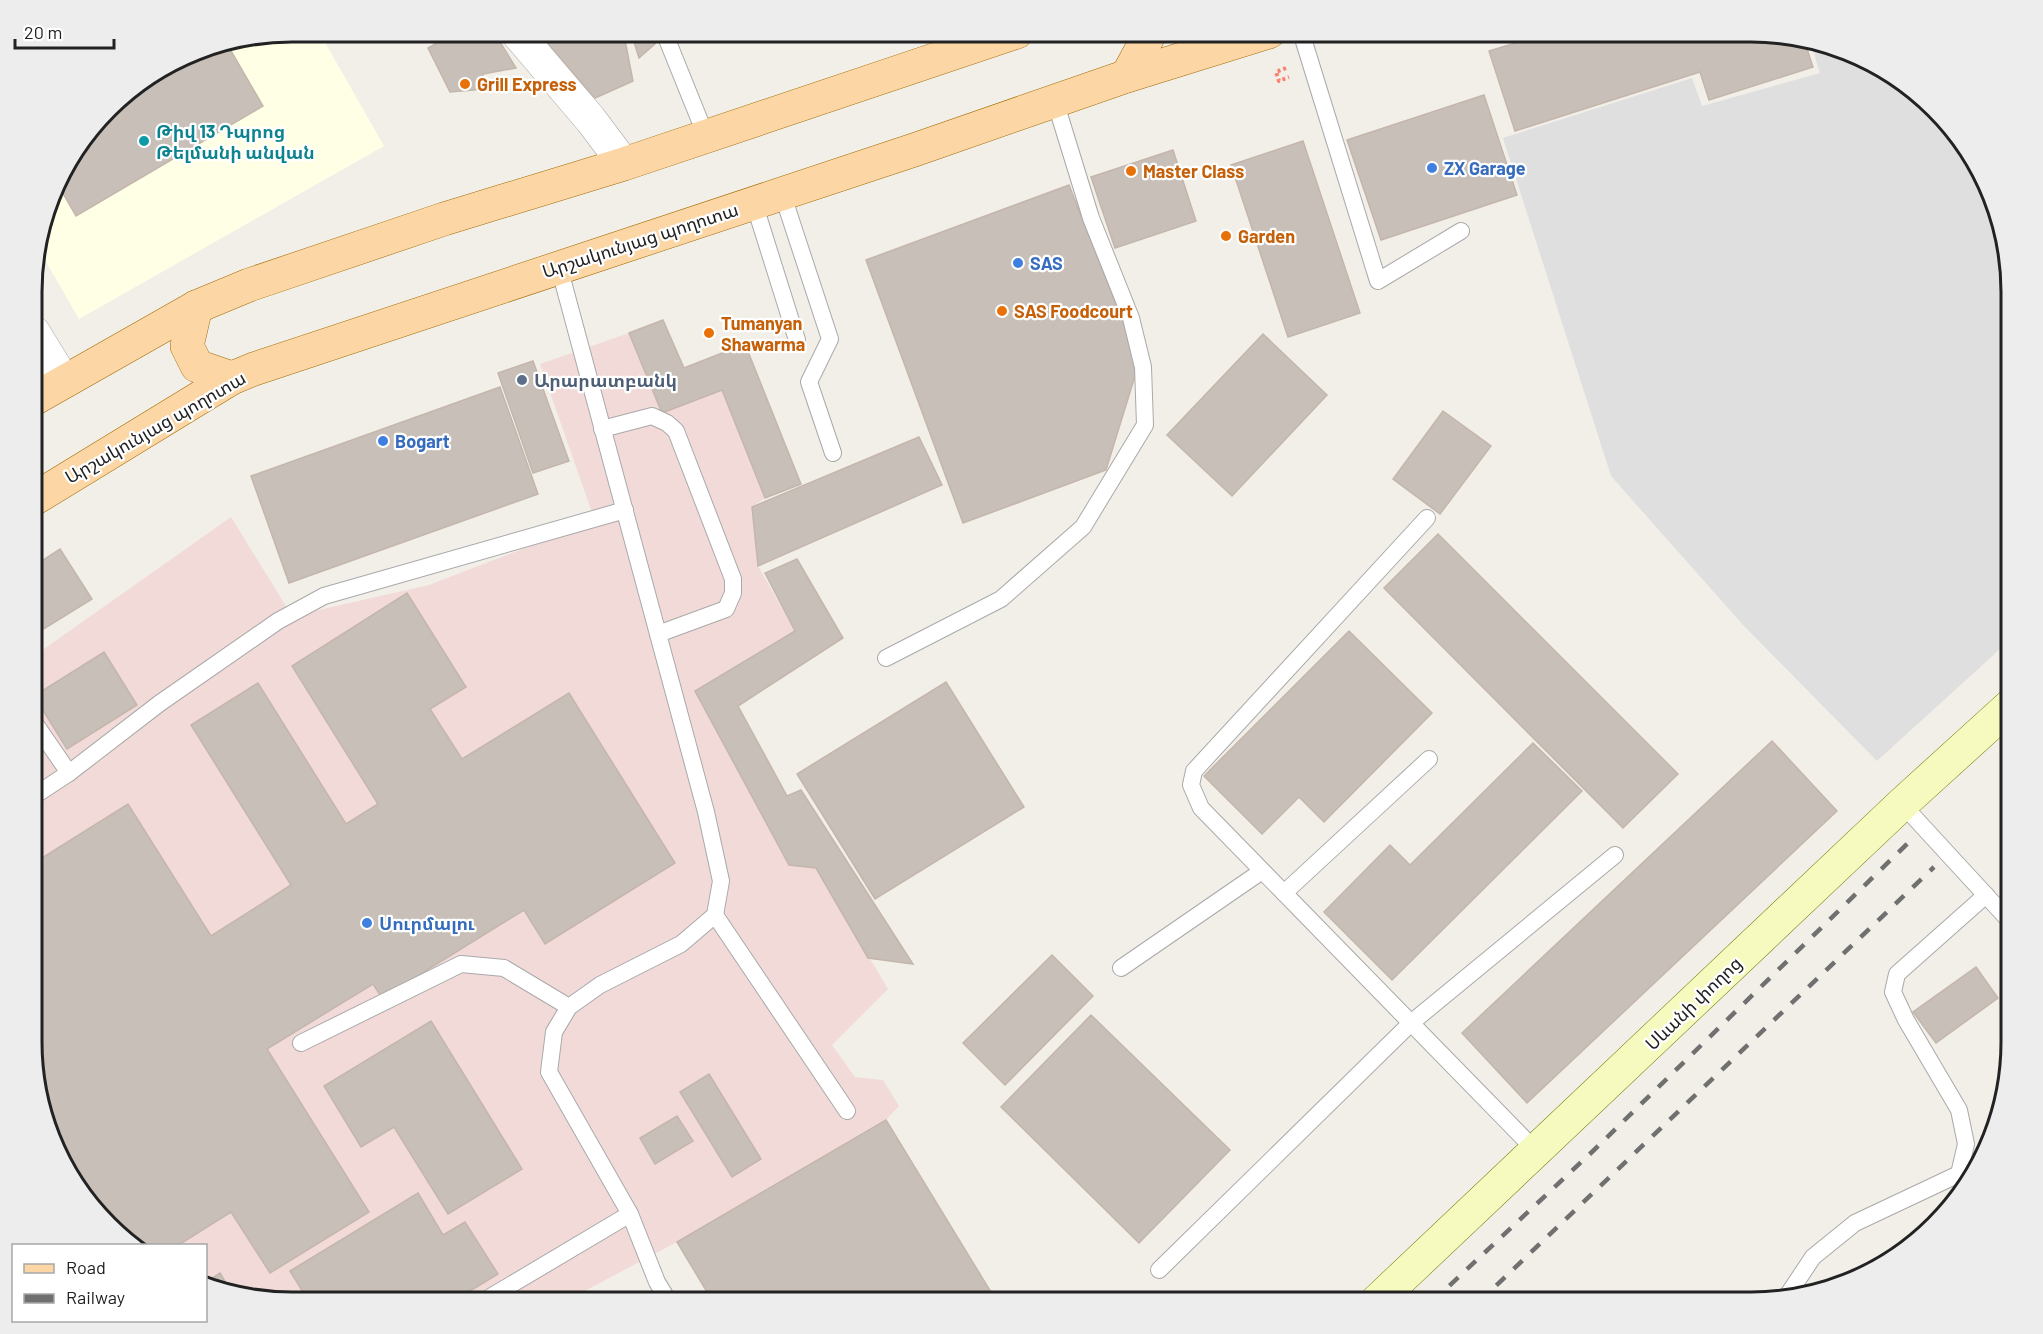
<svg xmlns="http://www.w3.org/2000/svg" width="2043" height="1334" viewBox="0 0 2043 1334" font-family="Barlow,'Noto Sans Armenian',sans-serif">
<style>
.residential{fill:#e0dfdf}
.commercial{fill:#f2dad9}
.education{fill:#ffffe5}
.building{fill:#c7bfb8;stroke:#c4b6ab;stroke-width:1.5}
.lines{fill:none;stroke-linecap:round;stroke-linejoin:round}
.lane-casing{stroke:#a9a9a9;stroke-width:18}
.street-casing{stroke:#a9a9a9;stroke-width:33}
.secondary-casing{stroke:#707d05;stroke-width:34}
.primary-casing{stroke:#a06b00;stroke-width:34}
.path{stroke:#fa8072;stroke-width:4;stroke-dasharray:3 3;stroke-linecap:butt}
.lane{stroke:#fff;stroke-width:16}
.street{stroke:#fff;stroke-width:32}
.secondary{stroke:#f7fabf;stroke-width:33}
.primary{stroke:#fcd6a4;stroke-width:33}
.rail{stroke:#707070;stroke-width:4.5;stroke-dasharray:12 12;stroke-linecap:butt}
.food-dot{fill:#e8710a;stroke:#fff;stroke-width:2}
.culture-dot{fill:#0f9aa8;stroke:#fff;stroke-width:2}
.shop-dot{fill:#3f7fe0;stroke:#fff;stroke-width:2}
.service-dot{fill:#5c6f8a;stroke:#fff;stroke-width:2}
.labels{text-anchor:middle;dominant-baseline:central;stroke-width:4.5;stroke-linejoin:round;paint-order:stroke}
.food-label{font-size:18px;font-weight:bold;fill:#c56008;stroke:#fff;text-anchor:start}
.culture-label{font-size:18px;font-weight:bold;fill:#0d838f;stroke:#fff;text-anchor:start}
.shop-label{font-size:18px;font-weight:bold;fill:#366cbe;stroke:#fff;text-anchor:start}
.street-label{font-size:18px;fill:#222;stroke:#fff}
.service-label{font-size:18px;font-weight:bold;fill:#4e5e75;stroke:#fff;text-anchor:start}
.rim{fill:none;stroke:#222;stroke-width:3}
</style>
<rect width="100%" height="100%" fill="#f2efe9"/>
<polygon class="residential" points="1810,41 1834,45 1896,76 1977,162 2011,275 2011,639 1877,761 1743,625 1611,476 1503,138 1692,78 1702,106 1820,73"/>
<polygon class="commercial" points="629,333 662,413 722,390 765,498 752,507 758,566 795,631 696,691 789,864 816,868 888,989 832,1045 855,1077 883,1080 899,1106 886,1120 677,1242 564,1302 292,1302 209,1289 206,1287 206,1246 135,1245 67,1173 34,1076 34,656 231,517 292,616 429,585 595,521 540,364"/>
<polygon class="education" points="292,32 319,32 384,146 79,319 37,246 59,176 120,96 193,51"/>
<g class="building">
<polygon points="455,32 494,32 516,68 483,74 485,89 450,92 428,48"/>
<polygon points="537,32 618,32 625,40 633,81 595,98"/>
<polygon points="631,32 655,32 655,44 639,58"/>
<polygon points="1551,32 1751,32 1804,40 1813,67 1709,100 1700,72 1515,131 1489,51"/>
<polygon points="227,44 263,106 76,216 57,183 59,176 120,96 193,51"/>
<polygon points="1484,95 1517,195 1381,240 1347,140"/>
<polygon points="1303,141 1360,313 1288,337 1231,165"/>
<polygon points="1173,150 1196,221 1115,248 1091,177"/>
<polygon points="1069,185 1139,363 1106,470 963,523 866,260"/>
<polygon points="663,320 684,368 745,344 801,484 765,498 722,390 662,413 629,333"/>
<polygon points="1263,334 1327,395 1232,496 1167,435"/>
<polygon points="533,361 569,461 533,473 498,373"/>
<polygon points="500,387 538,494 289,583 251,476"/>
<polygon points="1443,411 1491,446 1440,514 1393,479"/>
<polygon points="919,437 942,485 758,566 752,507"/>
<polygon points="1438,534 1678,774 1623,828 1384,588"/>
<polygon points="60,549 92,599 34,635 34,566"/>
<polygon points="797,559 843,638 738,706 787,796 801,790 913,964 868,958 816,868 789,865 695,691 795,631 765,573"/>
<polygon points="407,593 466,687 430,709 462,759 569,693 675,863 545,944 524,910 382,998 373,984 267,1049 369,1212 270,1273 231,1212 177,1246 135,1246 67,1173 34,1076 34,863 128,804 211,936 291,885 191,725 258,683 346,824 378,804 292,666"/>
<polygon points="1349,631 1432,713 1324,822 1299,797 1262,834 1204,776"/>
<polygon points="104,652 137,705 67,749 34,696"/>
<polygon points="946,682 1024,807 875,899 797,774"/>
<polygon points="1772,741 1837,811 1527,1103 1462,1033"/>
<polygon points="1533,743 1582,791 1392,980 1324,912 1390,845 1410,865"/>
<polygon points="1052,955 1093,996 1005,1085 963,1043"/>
<polygon points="1976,967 1998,998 1936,1043 1913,1012"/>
<polygon points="1091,1015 1230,1150 1139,1243 1001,1107"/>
<polygon points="431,1021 522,1169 448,1214 394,1127 361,1147 324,1086"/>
<polygon points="709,1074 761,1159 732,1177 680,1092"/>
<polygon points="677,1116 693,1141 655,1164 640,1138"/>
<polygon points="886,1120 997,1302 713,1302 677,1242"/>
<polygon points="418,1193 443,1235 465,1222 498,1274 452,1302 309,1302 290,1271"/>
<polygon points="220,1273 232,1293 206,1287 206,1282"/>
</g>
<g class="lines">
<g class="lane-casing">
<g id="lane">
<polyline points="664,32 706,136"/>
<polyline points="1301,32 1378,281 1461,231"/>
<polyline points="782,193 830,339 809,382 833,453"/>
<polyline points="754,203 797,340"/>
<polyline points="602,429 652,416 667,423 676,431 733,579 733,593 726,609 658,634"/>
<polyline points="1427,518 1194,771 1191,785 1201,808 1537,1152"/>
<polyline points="886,658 1001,599 1083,527 1145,425 1143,367 1131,318 1091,218 1055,101"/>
<polyline points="34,722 69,773 34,796"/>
<polyline points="69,773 160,703 278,621 324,596 625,510"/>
<polyline points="1902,804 2005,916 2011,919"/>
<polyline points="1284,893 1429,759"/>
<polyline points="715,915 847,1111"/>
<polyline points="1121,968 1262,871"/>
<polyline points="301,1043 461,964 504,968 569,1007"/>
<polyline points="1959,1174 1966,1144 1959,1110 1906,1020 1893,992 1897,974 1986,895"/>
<polyline points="630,1214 657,1282 669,1302"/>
<polyline points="1159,1270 1411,1023 1615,855"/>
<polyline points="1787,1296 1813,1257 1855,1223 1978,1165"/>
<polyline points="482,1302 630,1214 549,1072 554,1032 569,1007 600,985 681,944 715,915 721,881 706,812 559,267"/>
</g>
</g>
<g class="street-casing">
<g id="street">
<polyline points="516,32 591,120 624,164"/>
<polyline points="34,332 64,381"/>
</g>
</g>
<g class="secondary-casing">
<polyline id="secondary" points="1376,1302 1902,804 2011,705"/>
</g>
<g class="primary-casing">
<g id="primary">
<polyline points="1127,76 1148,37 1146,32"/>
<polyline points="196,307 187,346 197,366 232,378"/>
<polyline points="34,399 196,307 249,285 444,219 624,164 1017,32"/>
<polyline points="34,499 232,378 254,369 914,150 1127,76 1269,32"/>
</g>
</g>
<polyline class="path" points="1286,68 1276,72 1279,81 1289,77"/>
<use href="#lane" class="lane"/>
<use href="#street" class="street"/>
<use href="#secondary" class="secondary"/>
<use href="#primary" class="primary"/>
<g class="rail">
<polyline points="1432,1302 1593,1151 1910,841"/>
<polyline points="1479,1302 1934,867"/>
</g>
</g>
<g class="food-dot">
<circle cx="465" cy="84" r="6"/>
<circle cx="1131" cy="171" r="6"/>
<circle cx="1226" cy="236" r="6"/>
<circle cx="1002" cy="311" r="6"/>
<circle cx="709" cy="333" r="6"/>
</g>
<circle class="culture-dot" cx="144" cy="141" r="6"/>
<g class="shop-dot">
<circle cx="1432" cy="168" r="6"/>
<circle cx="1018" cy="263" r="6"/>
<circle cx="383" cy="441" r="6"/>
<circle cx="367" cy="923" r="6"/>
</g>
<circle class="service-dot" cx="522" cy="380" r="6"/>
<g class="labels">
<g class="food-label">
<text x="477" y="84">Grill Express</text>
<text x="1143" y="171">Master Class</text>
<text x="1238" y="236">Garden</text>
<text x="1014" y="311">SAS Foodcourt</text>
<text x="721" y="323">Tumanyan<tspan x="721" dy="21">Shawarma</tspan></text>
</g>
<g class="culture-label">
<text x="156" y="131">Թիվ 13 Դպրոց<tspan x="156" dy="21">Թելմանի անվան</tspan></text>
</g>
<g class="shop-label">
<text x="1444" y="168">ZX Garage</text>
<text x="1030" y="263">SAS</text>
<text x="395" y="441">Bogart</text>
<text x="379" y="923">Սուրմալու</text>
</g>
<g class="street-label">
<text transform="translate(640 240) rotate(-18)">Արշակունյաց պողոտա</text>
<text transform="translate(155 427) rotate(-30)">Արշակունյաց պողոտա</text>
<text transform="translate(1693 1003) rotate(-44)">Սևանի փողոց</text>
</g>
<g class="service-label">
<text x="534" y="380">Արարատբանկ</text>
</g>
</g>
<path d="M0 0H2043V1334H0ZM292 42H1751A250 250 0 0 1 2001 292V1042A250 250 0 0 1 1751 1292H292A250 250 0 0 1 42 1042V292A250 250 0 0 1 292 42Z" fill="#ededed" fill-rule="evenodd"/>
<path class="rim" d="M292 42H1751A250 250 0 0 1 2001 292V1042A250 250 0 0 1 1751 1292H292A250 250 0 0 1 42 1042V292A250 250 0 0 1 292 42Z"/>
<rect x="12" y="1244" width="195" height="78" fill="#ffffff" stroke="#a7a7a7" stroke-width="1.5"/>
<rect x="24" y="1264" width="30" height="9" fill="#fcd6a4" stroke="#a7a7a7" stroke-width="1.5"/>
<text x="66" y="1274" font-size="18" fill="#222222">Road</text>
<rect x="24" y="1294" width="30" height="9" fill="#707070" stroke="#a7a7a7" stroke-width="1.5"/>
<text x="66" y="1304" font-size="18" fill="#222222">Railway</text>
<path d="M15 39v9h99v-9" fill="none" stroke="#222222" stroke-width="3"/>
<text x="24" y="39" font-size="18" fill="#222222" stroke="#ffffff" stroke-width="4.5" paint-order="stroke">20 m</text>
</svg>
